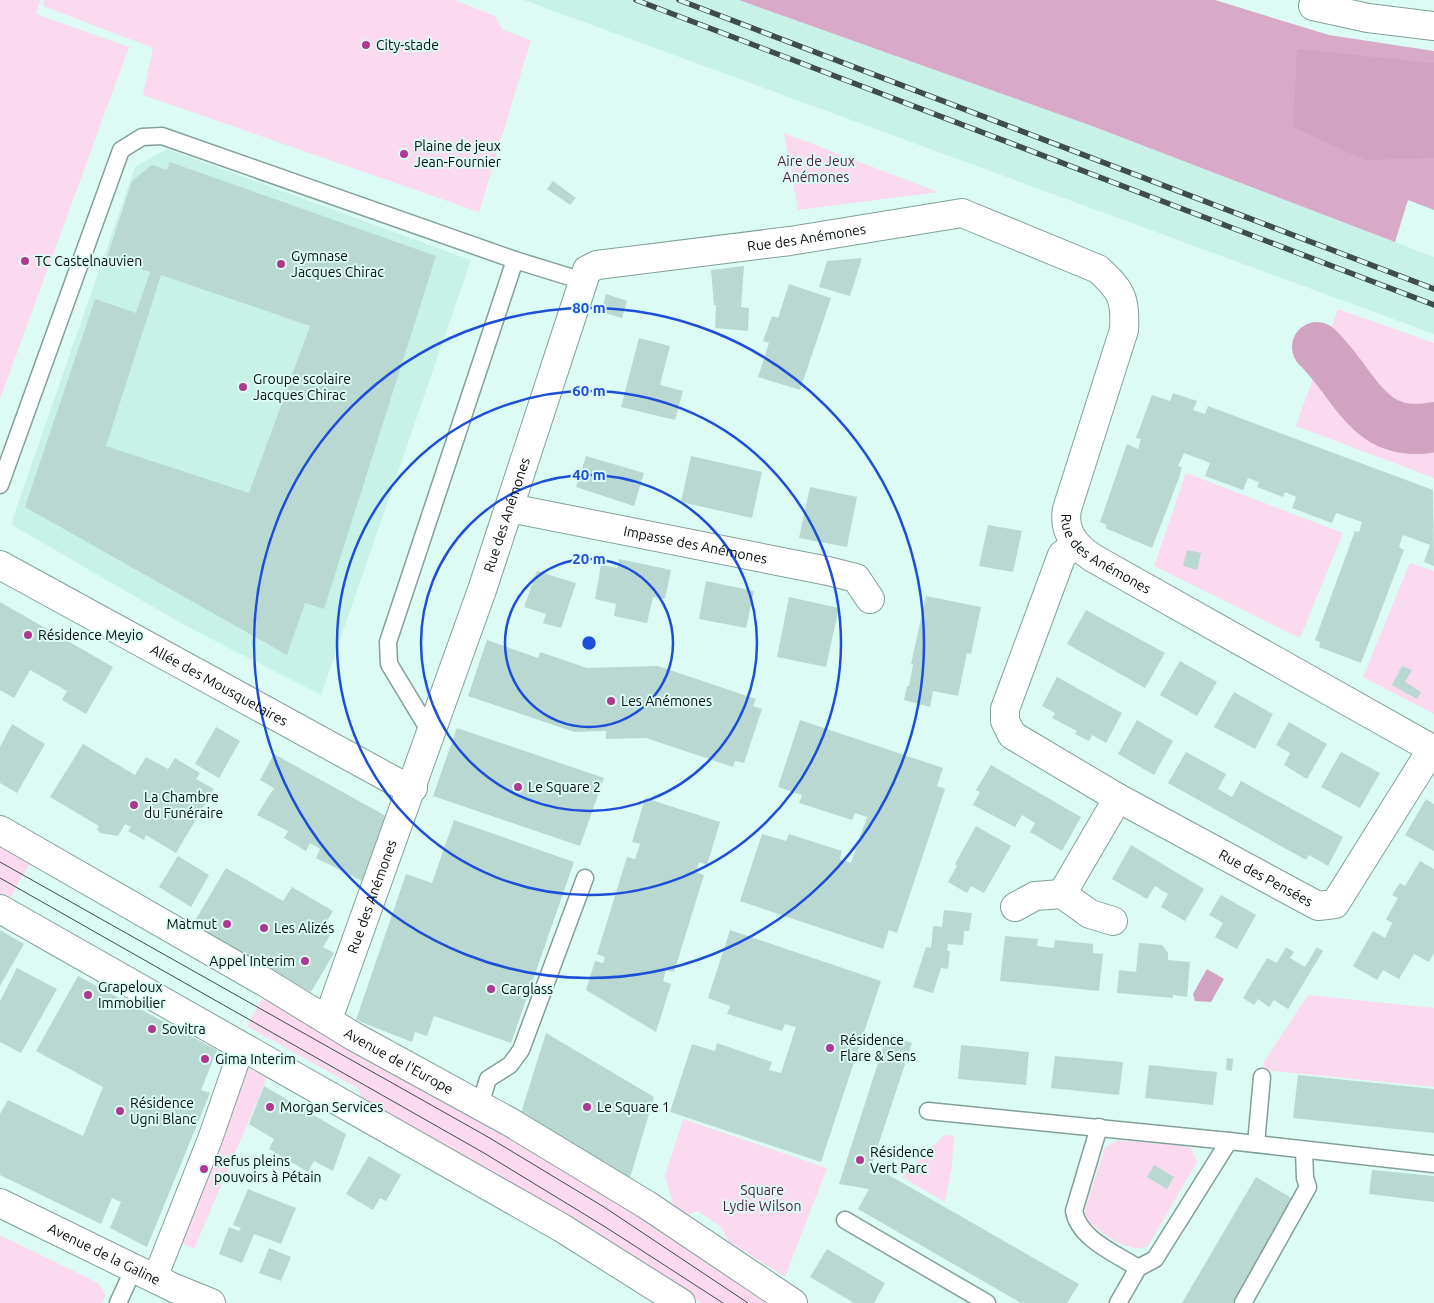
<svg xmlns="http://www.w3.org/2000/svg" width="1434" height="1303" viewBox="0 0 1434 1303" font-family="Ubuntu,sans-serif">
<style>
.built{fill:#c8f1e8}
.green{fill:#fbd9ee}
.forest{fill:#d9aac8}
.water{fill:#d1a3c1}
.lines{fill:none;stroke-linecap:round;stroke-linejoin:round}
.river{stroke:#d1a3c1;stroke-width:50}
.building{fill:#b9d8d1;fill-rule:evenodd}
.service-casing{stroke:#82a099;stroke-width:19}
.pedestrian-casing{stroke:#82a099;stroke-width:26}
.minor-casing{stroke:#82a099;stroke-width:30}
.primary-casing{stroke:#82a099;stroke-width:30}
.service{stroke:#fff;stroke-width:16}
.pedestrian{stroke:#fff;stroke-width:24}
.minor{stroke:#fff;stroke-width:28}
.primary{stroke:#fff;stroke-width:28}
.tram{stroke:#3e4d4a;stroke-width:1}
.rail-casing{stroke:#3e4d4a;stroke-width:5.5}
.rail{stroke:#dcfbf4;stroke-width:4;stroke-dasharray:11;stroke-linecap:butt}
.ring{fill:none;stroke:#1d4ed8;stroke-width:2.5}
.poi-dot{fill:#af3990;stroke:#dcfbf4;stroke-width:2}
.labels{text-anchor:middle;dominant-baseline:central;stroke-width:4;stroke-linejoin:round;paint-order:stroke}
.poi-label{font-size:14px;fill:#050e0c;stroke:#dcfbf4;text-anchor:start}
.park-label{font-size:14px;fill:#531b44;stroke:#dcfbf4}
.street-label{font-size:14px;fill:#050e0c;stroke:#dcfbf4}
.centre{fill:#1d4ed8;stroke:#dcfbf4;stroke-width:2.5}
.ring-label{font-size:15px;text-anchor:middle;font-weight:bold;fill:#1d4ed8;stroke:#dcfbf4;stroke-width:4;stroke-linejoin:round;paint-order:stroke}
</style>
<rect width="100%" height="100%" fill="#dcfbf4"/>
<g class="built">
<polygon points="524,0 787,0 1092,126 1434,257 1434,334"/>
<polygon points="167,149 471,260 321,695 186,626 12,525 14,515 135,167"/>
</g>
<g class="green">
<polygon points="0,0 40,0 36,14 129,47 0,399"/>
<polygon points="44,0 455,0 495,16 503,30 531,40 479,212 143,95 153,48 43,6"/>
<polygon points="784,133 938,192 798,210"/>
<polygon points="1338,309 1434,343 1434,478 1296,426"/>
<polygon points="1186,473 1343,533 1300,638 1154,566"/>
<polygon points="1410,563 1434,571 1434,714 1363,677"/>
<polygon points="0,842 32,860 9,900 0,895"/>
<polygon points="265,993 505,1128 776,1303 701,1303 587,1228 363,1103 359,1089 247,1026"/>
<polygon points="1308,995 1434,1008 1434,1087 1264,1070 1264,1062"/>
<polygon points="248,1068 267,1078 194,1249 177,1241"/>
<polygon points="683,1119 827,1168 785,1277 728,1241 721,1227 698,1211 687,1215 674,1207 665,1176"/>
<polygon points="949,1135 954,1136 952,1166 945,1202 902,1177 943,1136"/>
<path d="M1117 1140 1185 1146 1191 1148 1197 1162 1148 1246C1131 1256 1095 1231 1085 1216V1209L1105 1148Z"/>
<polygon points="0,1235 98,1283 106,1294 102,1303 0,1303"/>
</g>
<polygon class="forest" points="739,0 1215,0 1329,35 1434,51 1434,210 1408,200 1395,242 1092,126"/>
<g class="water">
<polygon points="1297,49 1434,63 1434,158 1365,160 1293,127"/>
<polygon points="1207,969 1224,979 1211,1002 1195,1001 1193,994"/>
</g>
<g class="lines">
<path class="river" d="M1317 347C1356 384 1367 440 1434 427"/>
</g>
<g class="building">
<path d="M170 162 436 256 324 609 305 603 287 655 25 507 95 299 136 313 150 272 107 257 132 181 152 165 167 170ZM161 275 310 326 249 493 106 446Z"/>
<polygon points="553,181 576,198 570,205 547,189"/>
<polygon points="862,258 850,296 819,287 827,261"/>
<polygon points="744,266 741,307 749,308 748,331 715,328 716,305 714,305 711,270"/>
<polygon points="789,284 831,298 800,390 758,377 769,343 763,341 772,316 778,318"/>
<polygon points="606,294 627,301 622,318 601,312"/>
<polygon points="639,338 670,346 660,385 683,391 675,420 621,407"/>
<polygon points="1173,393 1197,401 1193,410 1205,414 1208,406 1433,490 1434,566 1424,562 1430,545 1403,535 1399,547 1404,550 1361,663 1319,647 1320,642 1315,640 1355,531 1359,532 1362,522 1336,513 1332,523 1292,508 1296,497 1285,492 1283,497 1257,487 1259,482 1248,478 1243,490 1205,476 1210,463 1184,453 1178,466 1182,467 1179,478 1152,548 1105,528 1107,525 1100,522 1127,444 1138,449 1141,439 1136,438 1152,395 1170,401"/>
<polygon points="586,456 644,473 634,506 576,487"/>
<polygon points="691,456 762,472 752,518 681,502"/>
<polygon points="810,487 857,497 847,547 799,538"/>
<polygon points="988,525 1022,531 1013,572 979,566"/>
<polygon points="1187,550 1201,553 1197,570 1183,566"/>
<polygon points="619,559 671,570 665,599 653,597 647,623 614,616 616,604 595,599 601,565 617,568"/>
<polygon points="537,571 576,583 561,628 543,623 546,614 524,607"/>
<polygon points="706,581 754,591 746,628 699,619"/>
<polygon points="926,596 981,607 971,654 967,653 958,696 933,691 930,707 904,700 907,686 909,686 913,664 911,664"/>
<polygon points="789,597 839,608 826,667 777,657"/>
<polygon points="0,602 113,667 86,714 62,700 67,691 30,670 14,698 0,690"/>
<polygon points="1086,610 1165,653 1145,688 1067,644"/>
<polygon points="487,640 538,658 540,652 587,668 658,666 756,699 753,706 762,709 744,763 735,761 733,767 646,738 606,739 606,731 574,732 468,696"/>
<polygon points="1180,661 1217,682 1197,716 1160,695"/>
<polygon points="1402,666 1412,670 1405,682 1421,692 1417,699 1392,685"/>
<polygon points="1057,677 1122,713 1106,743 1092,735 1089,741 1075,734 1077,731 1052,718 1055,713 1042,706"/>
<polygon points="1234,692 1273,714 1255,749 1214,727"/>
<polygon points="800,720 943,768 937,786 945,789 897,933 889,930 883,949 740,901 762,834 786,841 789,834 842,851 840,859 851,863 867,817 855,813 852,820 799,803 802,795 778,787"/>
<polygon points="1137,720 1173,741 1154,775 1118,754"/>
<polygon points="1289,722 1327,744 1307,779 1284,765 1290,753 1276,745"/>
<polygon points="12,724 45,744 17,793 0,783 0,747"/>
<polygon points="216,727 240,741 219,778 195,764"/>
<polygon points="457,728 604,778 580,846 433,796"/>
<polygon points="83,744 135,775 146,757 168,769 175,758 200,773 196,779 214,789 176,853 146,835 144,840 128,831 131,827 125,824 118,836 100,833 97,829 99,826 50,797"/>
<polygon points="1186,752 1226,774 1218,789 1232,797 1241,781 1343,837 1328,866 1309,855 1306,860 1168,783"/>
<polygon points="1341,752 1380,773 1360,808 1321,787"/>
<polygon points="274,754 386,816 362,881 316,858 320,849 310,843 306,851 284,838 288,831 257,815 274,788 260,780"/>
<polygon points="991,765 1081,817 1062,851 1030,832 1035,823 1022,815 1015,827 973,805 980,792 976,790"/>
<polygon points="645,798 720,822 707,865 699,862 696,872 704,875 674,972 666,970 663,981 671,984 656,1032 586,990 595,961 603,963 605,957 597,954 627,857 635,859 640,844 632,842"/>
<polygon points="1426,799 1434,804 1434,851 1405,835"/>
<polygon points="454,820 574,862 511,1043 434,1016 427,1036 415,1032 412,1042 356,1020 406,874 432,883"/>
<polygon points="976,826 1011,846 984,893 971,886 967,893 948,882 957,866 955,864"/>
<polygon points="1131,845 1204,889 1185,921 1161,907 1168,894 1155,886 1147,899 1112,879"/>
<polygon points="178,856 209,875 191,907 159,887"/>
<polygon points="1420,861 1434,869 1434,953 1429,962 1414,954 1399,979 1383,970 1377,980 1353,966 1373,931 1385,938 1392,923 1386,919 1398,898 1392,895 1400,883 1405,886"/>
<polygon points="226,868 283,901 292,887 333,911 325,925 333,930 323,947 334,953 311,992 193,924"/>
<polygon points="1221,895 1256,915 1237,949 1215,937 1223,923 1209,915"/>
<polygon points="944,910 972,913 969,931 964,931 963,945 948,944 947,951 950,951 948,969 941,968 933,993 913,987 926,947 931,948 933,926 942,927"/>
<polygon points="0,930 24,944 0,986"/>
<polygon points="730,930 881,981 821,1162 670,1112 692,1044 715,1051 717,1043 772,1062 769,1070 781,1073 796,1027 785,1024 782,1031 727,1014 730,1006 708,998"/>
<polygon points="1005,936 1038,939 1037,946 1054,948 1055,940 1093,944 1093,953 1103,954 1099,991 1000,981"/>
<polygon points="1139,943 1162,945 1168,953 1168,960 1190,962 1187,997 1173,995 1173,998 1117,993 1119,970 1136,972"/>
<polygon points="1286,947 1294,952 1290,958 1305,967 1317,947 1323,951 1288,1009 1274,1000 1269,1007 1258,999 1254,1005 1243,998 1267,958 1277,963"/>
<polygon points="17,968 57,989 21,1053 0,1042 0,1001"/>
<polygon points="78,976 217,1050 201,1090 210,1093 147,1247 110,1228 121,1202 112,1198 101,1224 0,1175 0,1114 8,1100 83,1136 103,1087 36,1051"/>
<polygon points="546,1033 654,1097 630,1178 521,1113"/>
<polygon points="887,1035 912,1043 869,1173 877,1175 880,1170 1079,1284 1067,1303 1021,1303 858,1209 869,1189 839,1184"/>
<polygon points="961,1045 1029,1052 1026,1085 958,1079"/>
<polygon points="1055,1056 1123,1062 1119,1095 1051,1088"/>
<polygon points="1227,1058 1233,1059 1232,1071 1226,1070"/>
<polygon points="1149,1065 1217,1072 1213,1105 1145,1098"/>
<polygon points="1298,1075 1434,1089 1434,1133 1293,1118"/>
<polygon points="264,1086 346,1134 333,1171 314,1161 308,1172 269,1149 274,1139 249,1124"/>
<polygon points="369,1156 401,1175 386,1201 380,1198 373,1210 346,1194"/>
<polygon points="1154,1165 1174,1177 1167,1189 1147,1177"/>
<polygon points="1372,1170 1434,1176 1434,1202 1369,1194"/>
<polygon points="1256,1177 1295,1200 1235,1303 1182,1303"/>
<polygon points="248,1189 296,1208 281,1244 254,1234 242,1263 219,1254 229,1227 239,1231 241,1228 233,1225"/>
<polygon points="269,1248 291,1257 281,1281 259,1273"/>
<polygon points="827,1249 885,1283 874,1303 854,1303 810,1277"/>
</g>
<g class="lines">
<g class="service-casing">
<g id="service">
<polyline points="0,485 121,150 142,137 162,136 515,260 583,281"/>
<polyline points="432,735 389,664 388,642 515,260"/>
<polyline points="480,1105 488,1079 510,1065 521,1050 585,878"/>
<polyline points="928,1111 1229,1141"/>
<path d="M1099 1127 1074 1211C1079 1239 1115 1253 1138 1268"/>
<polyline points="1256,1144 1262,1077"/>
<polyline points="845,1220 987,1303"/>
<polyline points="118,1303 134,1268"/>
<polyline points="1118,1303 1138,1268 1155,1259 1229,1141 1434,1164"/>
<polyline points="1243,1303 1308,1187 1305,1178 1304,1150"/>
</g>
</g>
<g class="pedestrian-casing">
<polyline id="pedestrian" points="155,1278 210,1139 242,1047"/>
</g>
<g class="minor-casing">
<g id="minor">
<polyline points="1313,6 1368,18 1434,26"/>
<path id="s1" d="M510 508 828 571 856 578 870 599"/>
<path id="s2" d="M1076 544 1062 555 1005 709V721L1012 735 1118 798 1318 906 1335 904 1432 749"/>
<path id="s3" d="M0 565 398 783 413 788"/>
<polyline points="1062,894 1118,798"/>
<polyline points="1015,907 1035,896 1062,894 1090,914 1113,921"/>
<path id="s4" d="M328 1019 482 590 587 270 597 265 790 241 962 213 1098 269C1121 290 1126 298 1124 330L1067 509C1063 532 1075 546 1093 558L1434 750"/>
<path id="s5" d="M0 1203 174 1288 211 1303"/>
</g>
</g>
<g class="primary-casing">
<g id="primary">
<path id="s6" d="M0 830 268 984 353 1036 510 1122 647 1205 793 1303"/>
<polyline points="0,909 562,1228 681,1303"/>
</g>
</g>
<use href="#service" class="service"/>
<use href="#pedestrian" class="pedestrian"/>
<use href="#minor" class="minor"/>
<use href="#primary" class="primary"/>
<g class="tram">
<polyline points="0,862 488,1137 604,1207 748,1303"/>
<polyline points="0,878 484,1153 607,1228 723,1303"/>
</g>
<g class="rail-casing">
<g id="rail">
<polyline points="636,0 1434,305"/>
<polyline points="679,0 1434,289"/>
</g>
</g>
<use href="#rail" class="rail"/>
</g>
<g class="ring">
<circle cx="589" cy="643" r="84"/>
<circle cx="589" cy="643" r="168"/>
<circle cx="589" cy="643" r="252"/>
<circle cx="589" cy="643" r="335"/>
</g>
<g class="poi-dot">
<circle cx="366" cy="45" r="5"/>
<circle cx="404" cy="154" r="5"/>
<circle cx="25" cy="261" r="5"/>
<circle cx="281" cy="264" r="5"/>
<circle cx="243" cy="387" r="5"/>
<circle cx="28" cy="635" r="5"/>
<circle cx="611" cy="701" r="5"/>
<circle cx="518" cy="787" r="5"/>
<circle cx="134" cy="805" r="5"/>
<circle cx="227" cy="924" r="5"/>
<circle cx="264" cy="928" r="5"/>
<circle cx="305" cy="961" r="5"/>
<circle cx="491" cy="989" r="5"/>
<circle cx="88" cy="995" r="5"/>
<circle cx="152" cy="1029" r="5"/>
<circle cx="830" cy="1048" r="5"/>
<circle cx="205" cy="1059" r="5"/>
<circle cx="270" cy="1107" r="5"/>
<circle cx="587" cy="1107" r="5"/>
<circle cx="120" cy="1111" r="5"/>
<circle cx="860" cy="1160" r="5"/>
<circle cx="204" cy="1169" r="5"/>
</g>
<g class="labels">
<g class="poi-label">
<text x="376" y="45">City-stade</text>
<text x="414" y="146">Plaine de jeux<tspan x="414" dy="16">Jean-Fournier</tspan></text>
<text x="291" y="256">Gymnase<tspan x="291" dy="16">Jacques Chirac</tspan></text>
<text x="35" y="261">TC Castelnauvien</text>
<text x="253" y="379">Groupe scolaire<tspan x="253" dy="16">Jacques Chirac</tspan></text>
<text x="38" y="635">Résidence Meyio</text>
<text x="621" y="701">Les Anémones</text>
<text x="528" y="787">Le Square 2</text>
<text x="144" y="797">La Chambre<tspan x="144" dy="16">du Funéraire</tspan></text>
<text x="217" y="924" text-anchor="end">Matmut</text>
<text x="274" y="928">Les Alizés</text>
<text x="295" y="961" text-anchor="end">Appel Interim</text>
<text x="98" y="987">Grapeloux<tspan x="98" dy="16">Immobilier</tspan></text>
<text x="501" y="989">Carglass</text>
<text x="162" y="1029">Sovitra</text>
<text x="840" y="1040">Résidence<tspan x="840" dy="16">Flare &amp; Sens</tspan></text>
<text x="215" y="1059">Gima Interim</text>
<text x="130" y="1103">Résidence<tspan x="130" dy="16">Ugni Blanc</tspan></text>
<text x="280" y="1107">Morgan Services</text>
<text x="597" y="1107">Le Square 1</text>
<text x="870" y="1152">Résidence<tspan x="870" dy="16">Vert Parc</tspan></text>
<text x="214" y="1161">Refus pleins<tspan x="214" dy="16">pouvoirs à Pétain</tspan></text>
</g>
<g class="park-label">
<text x="816" y="161">Aire de Jeux<tspan x="816" dy="16">Anémones</tspan></text>
<text x="762" y="1190">Square<tspan x="762" dy="16">Lydie Wilson</tspan></text>
</g>
<g class="street-label">
<text stroke="none"><textPath href="#s4" startOffset="1015">Rue des Anémones</textPath></text>
<text stroke="none"><textPath href="#s4" startOffset="535">Rue des Anémones</textPath></text>
<text stroke="none"><textPath href="#s1" startOffset="189">Impasse des Anémones</textPath></text>
<text stroke="none"><textPath href="#s4" startOffset="1642">Rue des Anémones</textPath></text>
<text stroke="none"><textPath href="#s3" startOffset="250">Allée des Mousquetaires</textPath></text>
<text stroke="none"><textPath href="#s2" startOffset="501">Rue des Pensées</textPath></text>
<text stroke="none"><textPath href="#s4" startOffset="130">Rue des Anémones</textPath></text>
<text stroke="none"><textPath href="#s6" startOffset="461">Avenue de l'Europe</textPath></text>
<text stroke="none"><textPath href="#s5" startOffset="116">Avenue de la Galine</textPath></text>
</g>
</g>
<circle cx="589" cy="643" r="8" class="centre"/>
<g class="ring-label">
<text x="589" y="313">80 m</text>
<text x="589" y="396">60 m</text>
<text x="589" y="480">40 m</text>
<text x="589" y="564">20 m</text>
</g>
</svg>
